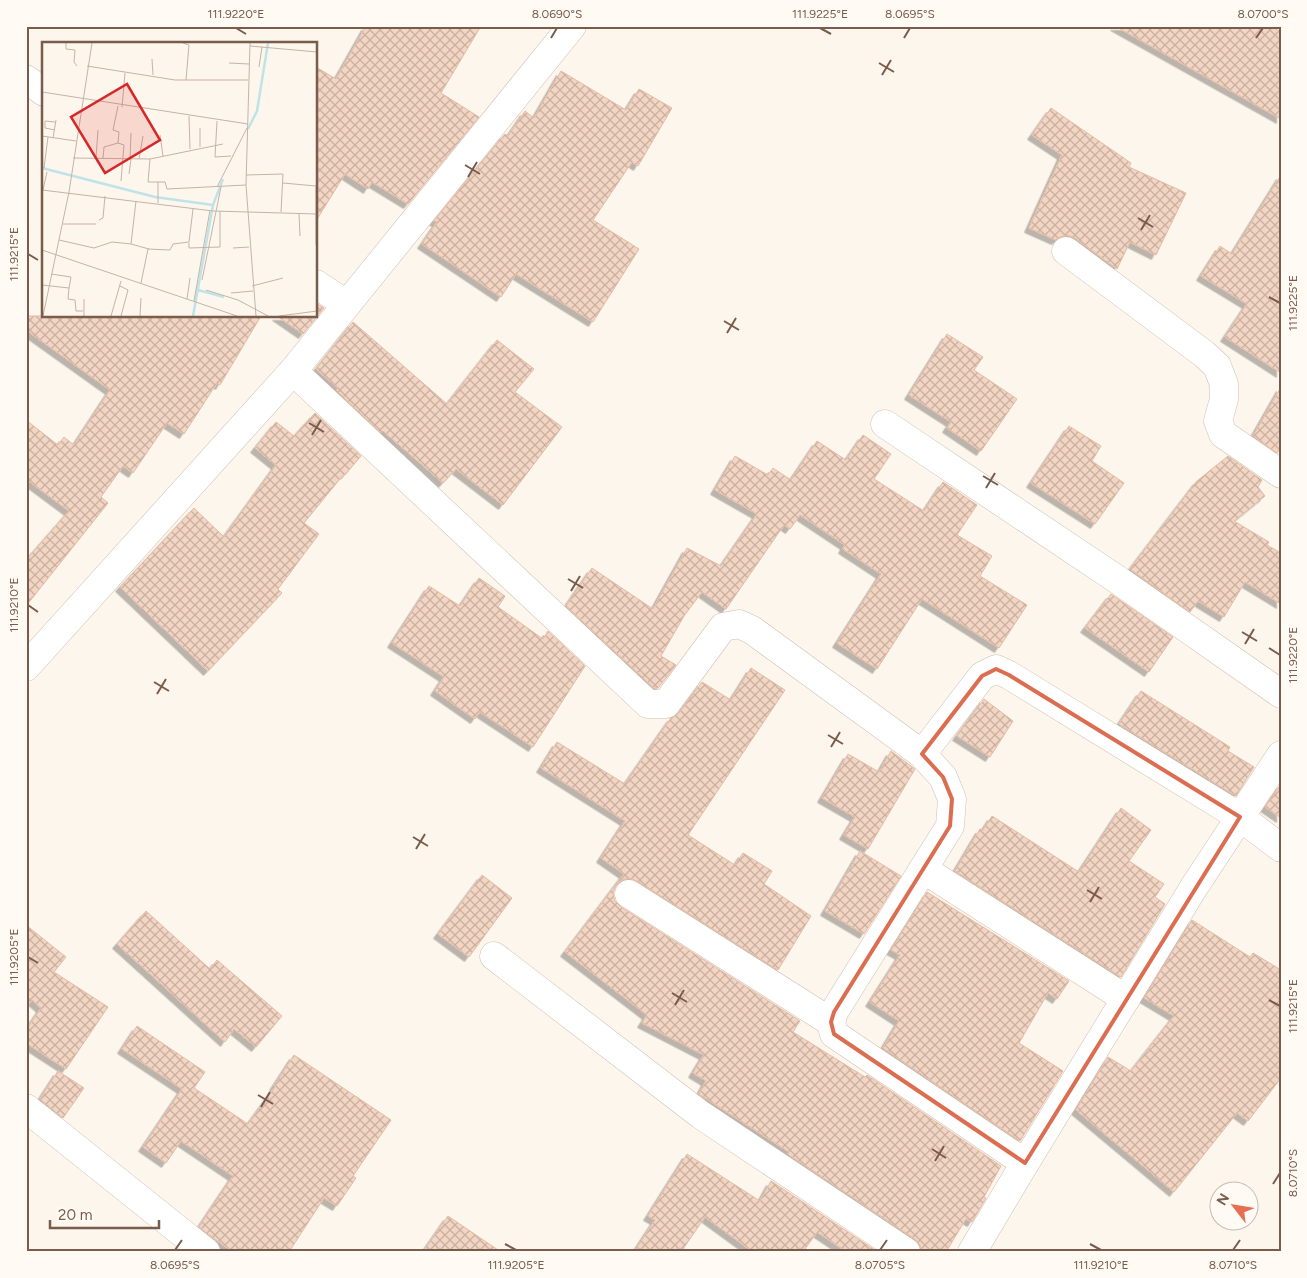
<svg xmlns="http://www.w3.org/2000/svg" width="1307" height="1278" viewBox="0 0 1307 1278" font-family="Figtree,sans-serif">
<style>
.building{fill:url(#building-cross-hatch);stroke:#e6bba3;filter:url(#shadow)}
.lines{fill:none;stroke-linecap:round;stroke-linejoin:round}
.minor-casing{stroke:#d1beb0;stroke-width:29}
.minor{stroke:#fff;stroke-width:28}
.marked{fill:none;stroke:#dc6d51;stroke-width:4;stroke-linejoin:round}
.ticks{fill:none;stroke:#7a5c4d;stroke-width:2}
.inset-river{fill:none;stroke:#bfe3e8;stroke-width:2.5}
.inset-road{fill:none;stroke:#c5b3a7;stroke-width:1}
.view{fill:#d62828;fill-opacity:0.15;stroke:#d62828;stroke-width:2.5}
.inset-edge{fill:none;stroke:#7a5c4d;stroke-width:2.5}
.neatline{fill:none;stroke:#7a5c4d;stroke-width:2}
.ticks-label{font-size:12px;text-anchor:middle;fill:#7a5c4d}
</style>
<defs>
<pattern id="building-cross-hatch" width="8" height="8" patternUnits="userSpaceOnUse" patternTransform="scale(1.25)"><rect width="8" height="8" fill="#f3d5c3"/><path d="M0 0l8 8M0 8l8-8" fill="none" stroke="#cab0a1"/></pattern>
<filter id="shadow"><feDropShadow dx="-4.5" dy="4.5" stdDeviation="0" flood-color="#0004"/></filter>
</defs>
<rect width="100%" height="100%" fill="#fdf6ec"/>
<g class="building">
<polygon points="366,26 481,26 441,93 479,117 408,204 372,182 368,189 345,174 316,221 316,67 336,79"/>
<polygon points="1115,26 1270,26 1281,32 1281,119"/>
<polygon points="561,71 626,110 639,89 672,108 638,166 632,162 593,220 639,249 593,322 516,274 501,297 422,244 437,222 434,221 505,134 508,136 525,111 534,118"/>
<polygon points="1051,108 1131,163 1129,167 1186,193 1156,255 1130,242 1117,269 1075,238 1067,235 1060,237 1056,240 1029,228 1062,155 1032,135"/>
<polygon points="1281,175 1281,373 1225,337 1247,304 1201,276 1220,246 1232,254"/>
<polygon points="316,303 324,308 303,334 277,316 316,316"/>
<polygon points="26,316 261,316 220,385 217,383 184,434 167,423 133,473 123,466 101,497 108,503 26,606 26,560 69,511 26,479 26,420 58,445 64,437 74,445 110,390 26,330"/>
<polygon points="353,322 447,404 497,340 534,369 515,392 562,427 503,505 456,469 443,483 383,431 381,433 336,390 338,388 316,369"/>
<polygon points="947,334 983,357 974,370 1017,399 981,451 947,428 951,422 909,395"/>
<polygon points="1281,387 1281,447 1277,453 1253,436"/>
<polygon points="315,413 361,456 345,475 344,474 304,523 319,534 278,589 282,593 208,671 120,587 194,508 224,537 276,465 255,448 276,422 294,436"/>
<polygon points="1069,426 1101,446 1092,461 1124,483 1095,524 1031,483"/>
<polygon points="863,435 891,454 874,479 924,511 943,482 977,505 957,535 992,556 980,576 1027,605 999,648 922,599 877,669 837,643 881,574 843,549 845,545 800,515 790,529 784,525 726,609 702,592 684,616 661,656 676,665 658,688 654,688 566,606 592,568 653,609 687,548 721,566 757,514 715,490 735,456 768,475 773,468 791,480 817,441 846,460"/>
<polygon points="1228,456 1262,480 1258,487 1265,496 1234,521 1269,542 1267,545 1281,553 1281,604 1245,582 1224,617 1198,601 1190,612 1130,569 1197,481"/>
<polygon points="479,578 505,596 498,607 543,639 548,631 585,666 533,747 480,712 475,719 435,691 444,677 392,643 429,586 460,606"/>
<polygon points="1111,594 1173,637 1149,672 1085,628"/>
<polygon points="751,668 785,690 688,835 735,865 743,853 772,871 764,884 811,916 778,970 637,881 629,878 621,880 616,886 613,893 615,901 621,907 800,1021 793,1032 865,1077 867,1075 1001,1166 984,1197 986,1198 972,1222 966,1219 946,1252 921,1252 920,1245 915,1239 788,1154 789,1152 699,1094 706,1081 693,1073 704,1055 642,1023 647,1015 565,952 624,874 601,858 625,821 541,768 557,742 625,784 671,718 679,713 702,682 731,700"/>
<polygon points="1141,691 1230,747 1228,751 1254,767 1236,796 1119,724"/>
<polygon points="984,699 1013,721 990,757 957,736"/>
<polygon points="891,751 915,769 868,849 844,835 855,817 822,798 848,754 879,772"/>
<polygon points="1281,784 1281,818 1265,807"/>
<polygon points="1121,808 1151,830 1129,861 1164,884 1155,897 1165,904 1121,977 955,871 980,829 983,830 992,816 1079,872"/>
<polygon points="860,851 901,876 864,934 825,911"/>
<polygon points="482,875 512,898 469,957 438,934"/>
<polygon points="927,892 1069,981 1057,999 1048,993 1019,1043 1063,1071 1020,1141 883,1048 899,1021 870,1002 900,955 891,950"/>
<polygon points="146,911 210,969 217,960 282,1016 256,1047 234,1029 225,1042 117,944"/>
<polygon points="1192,920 1250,957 1253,953 1281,970 1281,1078 1248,1121 1237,1113 1174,1192 1076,1110 1108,1057 1131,1071 1174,1016 1144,998"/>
<polygon points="26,925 66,957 54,972 108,1007 66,1069 26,1043 26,1030 41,1008 32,1000 26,1008"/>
<polygon points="137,1026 205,1072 194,1088 248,1124 275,1087 274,1086 294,1055 391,1120 353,1176 356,1178 337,1206 324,1198 289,1252 233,1252 216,1240 199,1227 233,1176 181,1141 166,1163 143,1147 182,1089 122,1049"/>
<polygon points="58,1071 84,1088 63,1118 40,1099"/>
<polygon points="687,1154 760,1201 771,1181 878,1252 847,1252 817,1232 803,1252 753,1252 705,1217 681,1252 634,1252 655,1220 648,1216"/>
<polygon points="448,1216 501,1252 423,1252"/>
</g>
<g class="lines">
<g class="minor-casing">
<g id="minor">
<polyline points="26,79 44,92"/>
<polyline points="1066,251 1204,354 1217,366 1224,384 1224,399 1218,421 1223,434 1281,474"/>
<polyline points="316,284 346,304"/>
<polyline points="293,371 648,704 666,704 723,627 739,624 752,630 922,754 943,777 952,799 950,826 834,1012 831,1022 834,1034 1025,1163"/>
<polyline points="885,424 1115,578 1281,694"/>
<polyline points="26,667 293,371 572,26"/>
<polyline points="922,754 982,676 996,669 1009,675 1240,817 1281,848"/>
<polyline points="923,869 1126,999"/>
<polyline points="629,894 831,1022"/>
<polyline points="494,956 701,1115 906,1252"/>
<polyline points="26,1108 206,1252"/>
<polyline points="972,1252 1025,1163 1194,887 1281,755"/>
</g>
</g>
<use href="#minor" class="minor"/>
</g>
<path class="marked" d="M996 669 1009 675 1240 817 1025 1163 834 1034 831 1022 834 1012 950 826 952 799 943 777 922 754 982 676Z"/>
<path class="ticks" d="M236 28 246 34M820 28 831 34M551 38 557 28M904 38 910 28M1256 38 1263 28M879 63 894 72M882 75 891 60M465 165 480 174M468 177 477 162M1138 218 1153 227M1141 230 1150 215M28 254 38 260M1269 297 1280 303M724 321 739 330M727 333 736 318M309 423 324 432M312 435 321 420M983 476 998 485M986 488 995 473M568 579 583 588M571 591 580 576M28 605 38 612M1242 632 1257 641M1245 644 1254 629M1269 648 1280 655M154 682 169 691M157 694 166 679M828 735 843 744M831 747 840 732M413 837 428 846M416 849 425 834M1087 890 1102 899M1090 902 1099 887M28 957 38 963M672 993 687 1002M1269 1000 1280 1006M675 1005 684 990M258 1095 273 1104M261 1107 270 1092M932 1149 946 1158M935 1161 944 1146M1273 1184 1280 1173M505 1244 516 1250M1090 1244 1101 1250M175 1250 182 1240M880 1250 887 1240M1233 1250 1240 1240"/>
<g transform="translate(42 42)">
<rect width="275" height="275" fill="#fdf6ec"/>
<path class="inset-river" d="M206 87 215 69 226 1M0 126 113 155 171 163M156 248 182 255M151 274 171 163 181 137"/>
<path class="inset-road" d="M24 1V7L33 8 32 20 35 24M141 1 147 3 144 38M208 1 204 143 214 274M208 4 275 10M110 17 111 33M187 21 207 22M45 24 133 38H206M217 25 220 5M0 50 206 82M80 65 83 31M147 74 148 107M175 79 173 115 189 114M13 88 3 86V79L13 80M118 93 121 114M0 94 34 99M11 96 14 78M76 101 82 103 79 139M158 105V86M31 116 108 117 181 102M54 116 56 88M61 116 62 105 76 101 77 90 71 88 76 64M88 117 89 91M97 117 101 94M108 117 106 140H123L125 147 204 143M2 126 6 95M87 132 89 117M204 133 241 132 239 170M241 141 274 144V203M175 145 205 86M0 148 171 169 275 172M1 148 5 130M116 161V140M257 171 258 194M57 178 61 176 63 154M21 182H54M17 198 52 206 70 200 89 202 94 159M147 201V206L178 205V169M89 202 107 207M191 206 207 205M0 208 195 274M160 238 179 145M99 241 106 207 128 208 131 202 147 200 151 167M0 243 27 246 29 235 9 232M78 244 86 248 79 274M210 244 241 236M27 246 26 257 33 258 34 269H41M164 248 196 258 226 274M189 251 211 249M42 257V274M145 257 148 236M152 259 168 168M1 274 27 150 50 1M69 274 79 239M98 274 99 256M237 274 275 269"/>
<path class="view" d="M85 42 118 98 63 131 29 75Z"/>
<rect width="275" height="275" class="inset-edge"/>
</g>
<rect width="1307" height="1278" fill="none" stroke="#fffaf3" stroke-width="55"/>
<g transform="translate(1234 1206) rotate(301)"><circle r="24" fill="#fffaf3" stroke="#cabbb1"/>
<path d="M0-4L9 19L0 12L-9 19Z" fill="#e76f51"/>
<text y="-8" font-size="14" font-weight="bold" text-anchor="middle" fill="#7a5c4d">N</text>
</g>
<path d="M50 1220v8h109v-8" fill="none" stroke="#7a5c4d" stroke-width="2.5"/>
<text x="58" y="1220" font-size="15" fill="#7a5c4d" stroke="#fffaf3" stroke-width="4" paint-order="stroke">20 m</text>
<rect x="28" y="28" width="1252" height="1222" class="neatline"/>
<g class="ticks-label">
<text x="236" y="18">111.9220°E</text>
<text x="557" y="18">8.0690°S</text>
<text x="820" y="18">111.9225°E</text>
<text x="910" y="18">8.0695°S</text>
<text x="1263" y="18">8.0700°S</text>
<text transform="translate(14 254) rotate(-90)" y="4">111.9215°E</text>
<text transform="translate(1293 303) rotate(-90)" y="4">111.9225°E</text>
<text transform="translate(14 605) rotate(-90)" y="4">111.9210°E</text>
<text transform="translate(1293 655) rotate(-90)" y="4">111.9220°E</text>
<text transform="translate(14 957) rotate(-90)" y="4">111.9205°E</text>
<text transform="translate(1293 1006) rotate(-90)" y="4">111.9215°E</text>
<text transform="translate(1293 1173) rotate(-90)" y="4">8.0710°S</text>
<text x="175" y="1269">8.0695°S</text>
<text x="516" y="1269">111.9205°E</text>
<text x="880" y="1269">8.0705°S</text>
<text x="1101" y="1269">111.9210°E</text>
<text x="1233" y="1269">8.0710°S</text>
</g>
</svg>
